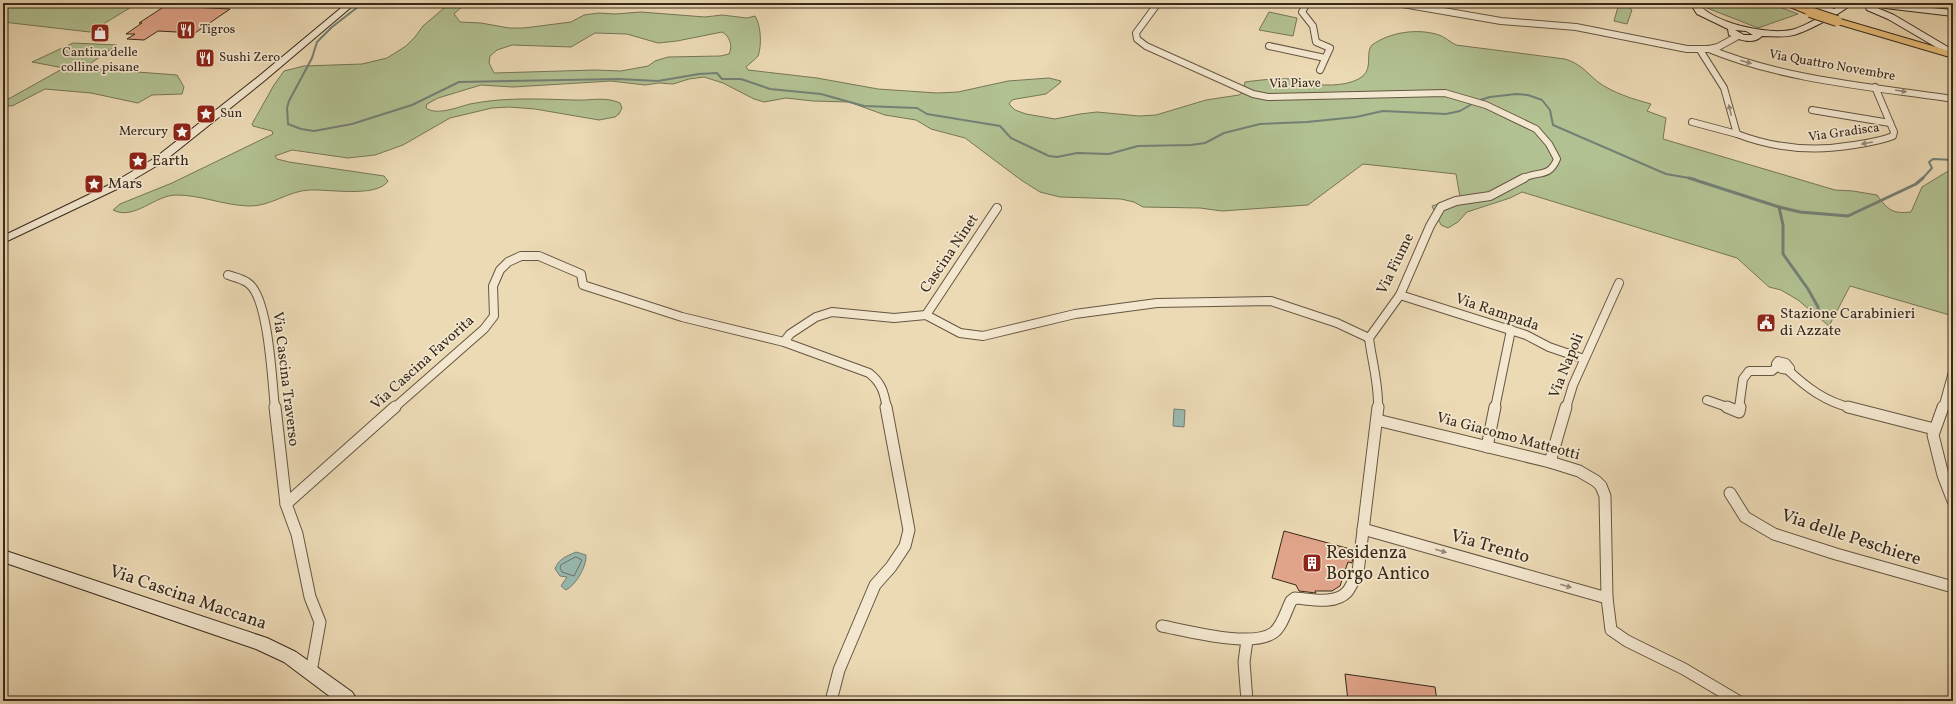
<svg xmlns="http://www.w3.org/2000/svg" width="1956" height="704" viewBox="0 0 1956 704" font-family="Vollkorn,serif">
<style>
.green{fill:#b2c192;stroke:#767657;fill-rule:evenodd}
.water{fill:#99bab1;stroke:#738075}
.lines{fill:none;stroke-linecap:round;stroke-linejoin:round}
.shore{stroke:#697266;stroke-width:1}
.stream-far1{stroke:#738075;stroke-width:2}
.stream{stroke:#738075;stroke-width:3}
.building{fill:#e0a48a;stroke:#392a1c}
.street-far2-casing{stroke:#665642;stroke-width:8}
.street-far1-casing{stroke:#665642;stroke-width:10}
.street-casing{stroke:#665642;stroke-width:13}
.secondary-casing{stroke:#392a1c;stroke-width:2}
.primary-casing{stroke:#392a1c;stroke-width:2}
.street-far2{stroke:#f3e7cf;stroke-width:6}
.street-far1{stroke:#f3e7cf;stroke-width:8}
.street{stroke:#f3e7cf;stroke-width:11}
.secondary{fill:#f3e7cf;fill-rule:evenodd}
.primary{fill:#e6bd7a;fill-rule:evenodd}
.primary-bridge-casing{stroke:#392a1c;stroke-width:12;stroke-linecap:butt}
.primary-bridge{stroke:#e6bd7a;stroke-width:10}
.oneway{fill:#968876}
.labels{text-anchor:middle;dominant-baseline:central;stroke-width:3.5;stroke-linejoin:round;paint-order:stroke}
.far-poi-label{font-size:13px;fill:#392a1c;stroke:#f3e7cf;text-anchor:start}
.far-street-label{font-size:13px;fill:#392a1c;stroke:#f3e7cf}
.poi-label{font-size:15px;fill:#392a1c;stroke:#f3e7cf;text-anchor:start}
.street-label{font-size:15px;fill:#392a1c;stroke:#f3e7cf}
.near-street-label{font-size:18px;fill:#392a1c;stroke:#f3e7cf}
.near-poi-label{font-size:18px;fill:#392a1c;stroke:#f3e7cf;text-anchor:start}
</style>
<rect width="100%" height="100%" fill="#ecdab5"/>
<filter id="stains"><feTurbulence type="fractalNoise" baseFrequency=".005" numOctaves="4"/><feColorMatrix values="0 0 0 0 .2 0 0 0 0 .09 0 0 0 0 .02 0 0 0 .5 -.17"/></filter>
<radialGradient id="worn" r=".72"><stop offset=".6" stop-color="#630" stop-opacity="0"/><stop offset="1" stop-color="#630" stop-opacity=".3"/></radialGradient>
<g class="green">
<polygon points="3,3 138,3 90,32 3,22"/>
<path d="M450 3H466L454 14 460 22 481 23 509 28H524L571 22 584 15 599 13 615 14 641 12 705 17 722 15 747 18 755 16C761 25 762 46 758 56 755 60 750 63 746 67L748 70 817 78 878 89 937 93 958 92 1008 81 1049 78 1061 81 1060 83 1046 94 1016 99 1012 100 1009 104 1015 110 1026 114 1055 119 1080 114 1097 112 1139 116 1156 115 1206 100 1239 95 1243 92 1245 82C1261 80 1276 78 1291 79 1298 79 1305 83 1312 84 1327 86 1351 86 1363 76 1373 67 1365 52 1372 45 1390 32 1418 28 1439 35 1445 37 1450 42 1456 45L1565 59C1581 64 1586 72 1598 82 1613 93 1633 99 1651 104L1647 111 1666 118 1663 139 1835 190 1853 191 1877 195C1888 210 1892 214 1911 212L1922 187 1953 168V316L1850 286 1829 326 1798 300 1781 290 1769 287 1737 258 1522 192 1510 198 1467 212 1458 222 1448 228 1441 225 1432 206 1460 197 1456 174 1363 164 1308 205 1222 211 1200 208 1143 207 1134 202 1121 199 1060 197 1040 192 1021 180 965 138 931 129 916 120 885 115 849 102 813 101 786 98 764 102 754 99 723 83 704 77 689 79 673 84 659 83 645 85 611 81 513 87 481 85 438 98 427 104 426 108C437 116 458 107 470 104 505 97 539 99 574 100 589 101 605 96 620 103L622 108 619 114 615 117 599 120 535 109 509 107 492 108 450 118 403 145 375 155 348 158 292 150 275 156 277 159 289 162 384 176 388 181C377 198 329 189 309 190 288 191 270 207 248 206 223 205 201 195 176 195 155 195 134 221 113 210L120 204 172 183 273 134 272 131 253 126 252 124 274 85 284 71 304 66 362 64 387 58 406 46 415 37 423 26ZM722 32C730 36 733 46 729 54L720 56 668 57 655 61 648 66 621 71 595 70 494 73 489 63 490 56 497 50 512 45 571 47 595 33 627 34 658 43 677 41Z"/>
<polygon points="1600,3 1624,3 1632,10 1627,24 1614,21 1618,7"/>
<polygon points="1720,3 1769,3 1798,14 1758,28 1707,8"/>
<polygon points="1269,12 1297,18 1293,36 1259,30"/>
<polygon points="73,43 117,45 84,68 177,75 184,87 182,94 152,95 138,103 91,93 45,89 12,106 3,105 3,102 64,68 32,62"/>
</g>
<g class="water">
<polygon points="1174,409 1185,410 1184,427 1173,426"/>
<path d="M576 552 586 555C587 566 576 585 566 590L561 586 567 577 560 576 555 569C558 559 567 556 576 552Z"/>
</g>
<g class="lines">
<polygon class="shore" points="576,557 582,560 574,576 562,572 560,568 561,565"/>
<g class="stream-far1">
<polyline points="363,3 332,27 317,42 312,58 289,101 287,108 288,124 301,129 314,131 352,124 412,105 459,82 618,79 658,81 699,74 717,73 722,79 741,79 770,89 821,94 864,106 917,108 927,114 1000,126 1011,138 1049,156 1057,157 1077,153 1109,154 1138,146 1191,145 1205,143 1224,133 1260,124 1307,122 1356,117 1383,111 1446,114 1460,111 1477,101 1490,97 1516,94 1528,95 1542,100 1550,110 1553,125 1666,174 1695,179"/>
<polyline points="1922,179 1932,168 1929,162 1933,159 1953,160"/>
</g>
<g class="stream">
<polyline points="1689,178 1779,207 1783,225 1783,254 1808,289 1818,307 1818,314"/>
<polyline points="1779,207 1800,212 1848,216 1916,184 1923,178"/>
</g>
</g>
<g class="building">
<polygon points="183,3 196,4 192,7 230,9 195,33 158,31 144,40 127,39 135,34 126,34 142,23 139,23 165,6 177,7"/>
<polygon points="1284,531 1354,550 1352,563 1348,562 1340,586 1332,591 1315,591 1316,593 1299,591 1296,585 1272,578"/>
<polygon points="1345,674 1435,687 1437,701 1348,701"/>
</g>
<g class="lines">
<g class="street-far2-casing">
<g id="street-far2">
<path d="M1158 3 1136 33 1137 39 1146 46 1253 94 1268 97 1445 93 1486 105 1536 129 1549 144 1557 159C1549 179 1537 170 1522 179"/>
<polyline points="1307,3 1302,12 1313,26 1316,42 1330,48 1320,70"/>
<polyline points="1397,3 1501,21 1576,27 1687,49 1709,49 1718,47 1738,36"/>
<polyline points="1808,3 1834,12"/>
<polyline points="1269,46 1325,58"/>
<path d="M1709 49C1784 80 1873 87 1953 99"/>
<path d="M1700 50 1724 88 1737 134C1776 149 1813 152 1854 145 1867 143 1881 141 1893 136L1894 132 1875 87"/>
<polyline points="1812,110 1890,123"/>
<polyline points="1692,122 1737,134"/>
</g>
</g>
<g class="street-far1-casing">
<g id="street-far1">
<path d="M228 275C234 277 243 279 248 283 269 297 272 383 275 408"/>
<polyline points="1400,295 1526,335 1549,347 1584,359"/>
<polyline points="926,315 997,208"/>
<polyline points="784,342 790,334 816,317 832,312 894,318 926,315 960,333 983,336 1075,314 1157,303 1271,301 1337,323 1369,338"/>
<path d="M1778 361 1786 363 1790 368C1784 371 1779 369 1776 364Z"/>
<path d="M1788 370C1807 388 1826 402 1852 408"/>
<polyline points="1707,400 1730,408"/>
<path d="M394 408 484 329 494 316 493 286 500 270 508 262 521 256H539L581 274 583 285 682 317 784 342 869 373C882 383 884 393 887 408"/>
<path d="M1378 408C1379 384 1372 362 1369 338L1400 295 1430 226 1441 207 1456 201 1490 196 1524 178"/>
<polyline points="1495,408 1511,330"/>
<polyline points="1566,408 1573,385 1619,283"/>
<polyline points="1739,408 1743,379 1749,371 1772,371 1777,367"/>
<polyline points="1943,408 1953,372"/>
</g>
</g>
<g class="street-casing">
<g id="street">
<polyline points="275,407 286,504 297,534 310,597 320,622 311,672"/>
<polyline points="1727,407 1739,412 1740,407"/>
<polyline points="1848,407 1934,429"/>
<polyline points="1943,407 1933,435 1943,475 1953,501"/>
<polyline points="1377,420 1550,462 1579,471 1596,481 1601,486 1605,496 1607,598 1611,630 1627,641 1684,669 1738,701"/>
<polyline points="1487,447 1495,407"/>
<polyline points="1550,462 1566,407"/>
<polyline points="1730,493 1745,517 1774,534 1836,554 1953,587"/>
<polyline points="286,504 395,407"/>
<polyline points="1363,529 1607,598"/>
<path d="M1162 626C1188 631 1251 648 1273 633 1282 627 1286 611 1291 601L1295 598C1311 599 1335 605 1347 592 1352 586 1354 578 1358 572L1378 407"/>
<polyline points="1247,640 1244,662 1247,701"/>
<polyline points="831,701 839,670 875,585 891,567 905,546 909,530 886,407"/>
</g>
</g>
<g class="secondary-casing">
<g id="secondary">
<polygon points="347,3 356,3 264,81 163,162 119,188 3,243 3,236 111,184 155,158 258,77"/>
<path d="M1690 3H1698C1712 23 1768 35 1791 30 1802 28 1834 10 1843 3H1852C1845 12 1809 30 1797 34 1786 38 1774 36 1762 36 1754 45 1738 40 1729 35L1728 29 1697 14ZM1735 30 1746 31 1753 35H1744Z"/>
<polygon points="1882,3 1953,10 1953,16 1885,8 1882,7"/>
<polygon points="1870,5 1894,15 1953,50 1953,57 1888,19 1867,10 1866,8"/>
<polygon points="3,550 267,638 296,652 352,692 358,701 336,701 284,662 256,649 3,562"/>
</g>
</g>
<g class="primary-casing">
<g id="primary">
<polygon points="1780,3 1793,3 1815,12 1813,14 1807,14"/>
<polygon points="1837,18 1953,52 1953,58 1834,23 1834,19"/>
</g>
</g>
<use href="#street-far2" class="street-far2"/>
<use href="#street-far1" class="street-far1"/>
<use href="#street" class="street"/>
<use href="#secondary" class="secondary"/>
<use href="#primary" class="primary"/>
<g class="primary-bridge-casing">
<polyline id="primary-bridge" points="1810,12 1837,21"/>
</g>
<use href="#primary-bridge" class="primary-bridge"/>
</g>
<defs><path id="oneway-solid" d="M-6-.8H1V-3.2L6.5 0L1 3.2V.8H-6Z"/></defs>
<g class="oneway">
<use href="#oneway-solid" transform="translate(1746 62) rotate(16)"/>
<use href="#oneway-solid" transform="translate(1901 91) rotate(9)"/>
<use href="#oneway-solid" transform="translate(1730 110) rotate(-103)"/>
<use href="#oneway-solid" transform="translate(1867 143) rotate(170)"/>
<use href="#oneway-solid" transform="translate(1441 551) rotate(16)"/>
<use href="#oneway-solid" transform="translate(1566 586) rotate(16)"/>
</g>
<defs>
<g id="restaurant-square" transform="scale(1)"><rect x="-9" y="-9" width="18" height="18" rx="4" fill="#8f2418" stroke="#f3e7cf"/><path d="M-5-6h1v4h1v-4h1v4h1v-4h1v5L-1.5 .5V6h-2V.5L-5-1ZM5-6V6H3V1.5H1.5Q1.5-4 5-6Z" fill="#fff"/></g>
<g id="shop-square" transform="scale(1)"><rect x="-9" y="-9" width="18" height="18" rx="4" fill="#8f2418" stroke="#f3e7cf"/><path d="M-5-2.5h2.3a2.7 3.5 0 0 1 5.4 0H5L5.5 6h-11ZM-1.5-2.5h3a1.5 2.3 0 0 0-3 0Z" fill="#fff"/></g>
<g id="sight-square" transform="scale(1)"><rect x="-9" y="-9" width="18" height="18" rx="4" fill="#8f2418" stroke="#f3e7cf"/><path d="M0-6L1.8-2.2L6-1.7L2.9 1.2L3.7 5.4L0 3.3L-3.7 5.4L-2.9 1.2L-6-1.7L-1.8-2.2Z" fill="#fff"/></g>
<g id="civic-square" transform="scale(1)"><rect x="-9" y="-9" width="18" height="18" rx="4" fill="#8f2418" stroke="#f3e7cf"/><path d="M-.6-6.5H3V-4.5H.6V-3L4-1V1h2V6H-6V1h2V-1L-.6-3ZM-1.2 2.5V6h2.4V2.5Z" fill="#fff"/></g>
<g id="building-square" transform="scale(1)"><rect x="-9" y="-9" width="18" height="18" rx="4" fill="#8f2418" stroke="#f3e7cf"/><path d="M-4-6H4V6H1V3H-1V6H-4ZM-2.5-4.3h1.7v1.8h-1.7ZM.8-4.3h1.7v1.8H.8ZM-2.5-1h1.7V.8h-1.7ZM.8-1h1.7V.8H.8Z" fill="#fff"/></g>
</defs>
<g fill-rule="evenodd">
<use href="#restaurant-square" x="186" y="30"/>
<use href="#shop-square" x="100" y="33"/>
<use href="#restaurant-square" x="205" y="58"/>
<use href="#sight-square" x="206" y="114"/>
<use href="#sight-square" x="182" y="132"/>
<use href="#sight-square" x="138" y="161"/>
<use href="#sight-square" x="94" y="184"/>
<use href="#civic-square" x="1766" y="323"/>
<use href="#building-square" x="1312" y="563"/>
</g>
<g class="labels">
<g class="far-poi-label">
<text x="200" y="30">Tigros</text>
<text x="100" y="53" text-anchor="middle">Cantina delle<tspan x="100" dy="15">colline pisane</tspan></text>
<text x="219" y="58">Sushi Zero</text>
<text x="220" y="114">Sun</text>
<text x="168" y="132" text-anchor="end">Mercury</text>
</g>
<g class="far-street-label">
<text transform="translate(1832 66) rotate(10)">Via Quattro Novembre</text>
<text transform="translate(1295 84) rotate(-1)">Via Piave</text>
<text transform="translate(1844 133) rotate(-8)">Via Gradisca</text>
</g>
<g class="poi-label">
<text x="152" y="161">Earth</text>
<text x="108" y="184">Mars</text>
<text x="1780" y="314">Stazione Carabinieri<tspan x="1780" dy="17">di Azzate</tspan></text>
</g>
<g class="street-label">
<text transform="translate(950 254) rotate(-56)">Cascina Ninet</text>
<text transform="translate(1396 264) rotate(-64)">Via Fiume</text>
<text transform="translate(1497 313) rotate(19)">Via Rampada</text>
<text transform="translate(423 363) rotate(-42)">Via Cascina Favorita</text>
<text transform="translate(1567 366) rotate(-68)">Via Napoli</text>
<text transform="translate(285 379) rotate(83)">Via Cascina Traverso</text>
<text transform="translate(1508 437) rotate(15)">Via Giacomo Matteotti</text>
</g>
<g class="near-street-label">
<text transform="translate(1851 538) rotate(18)">Via delle Peschiere</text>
<text transform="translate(1490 547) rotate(16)">Via Trento</text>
<text transform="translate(188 598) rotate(19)">Via Cascina Maccana</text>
</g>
<g class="near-poi-label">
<text x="1326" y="553">Residenza<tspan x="1326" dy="21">Borgo Antico</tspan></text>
</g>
</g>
<rect width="1956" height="704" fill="none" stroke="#ecdab5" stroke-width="16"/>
<rect x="4" y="4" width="1948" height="696" fill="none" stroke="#392a1c" stroke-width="2"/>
<rect x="8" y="8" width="1940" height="688" fill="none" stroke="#392a1c"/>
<rect width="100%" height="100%" filter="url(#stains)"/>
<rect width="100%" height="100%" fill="url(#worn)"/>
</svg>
